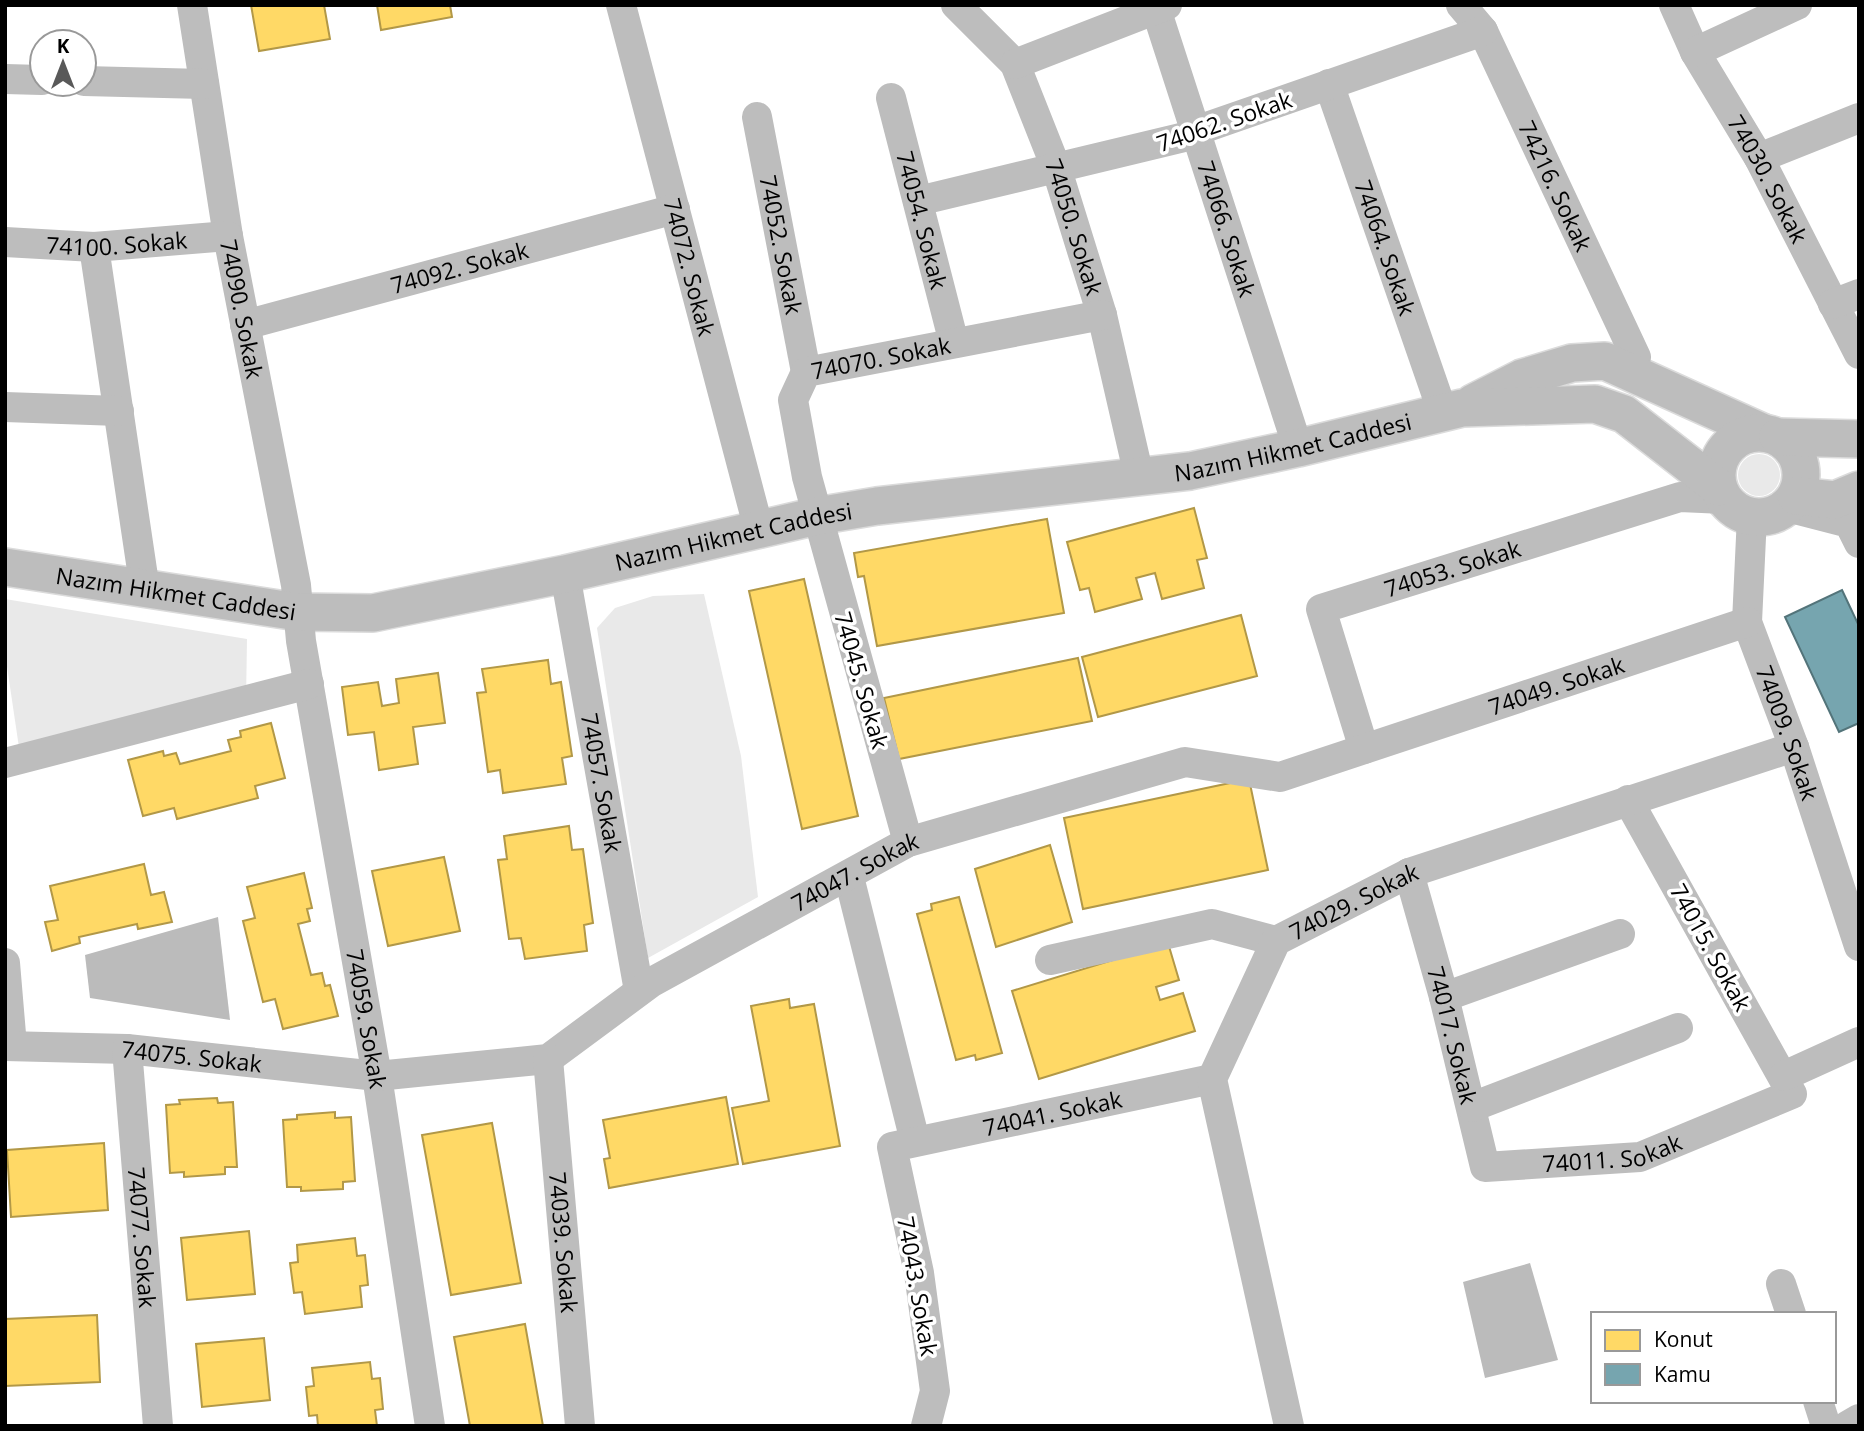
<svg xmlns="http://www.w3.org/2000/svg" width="1864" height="1431" viewBox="0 0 1864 1431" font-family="'Open Sans',sans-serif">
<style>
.green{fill:#e9e9e9}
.water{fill:#bbb}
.homes{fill:#ffd966;stroke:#b29847;stroke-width:2}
.public{fill:#76a5af;stroke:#53747a;stroke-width:2}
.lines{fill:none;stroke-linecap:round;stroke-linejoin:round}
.major-casing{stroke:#dbdbdb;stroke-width:40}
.minor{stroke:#bdbdbd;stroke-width:30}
.major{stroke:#bdbdbd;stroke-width:37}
.labels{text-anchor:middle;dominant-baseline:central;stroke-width:7;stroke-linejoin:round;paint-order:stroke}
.street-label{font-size:23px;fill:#000;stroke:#fff}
</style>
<rect width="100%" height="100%" fill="#fff"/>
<g class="green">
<circle cx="1759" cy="475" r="21"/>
<polygon points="704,594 741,756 758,897 648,958 597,628 615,608 653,596"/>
<polygon points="5,599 247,639 246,701 21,761 5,653"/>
</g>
<g class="water">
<polygon points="218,917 230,1020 90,998 85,955"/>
<polygon points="1530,1263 1558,1360 1485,1378 1463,1282"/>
</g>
<g class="homes">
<polygon points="251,5 324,5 330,39 259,51"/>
<polygon points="377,5 450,5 452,17 381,30"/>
<polygon points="1194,508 1207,558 1197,560 1204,588 1162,599 1155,573 1136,578 1142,599 1095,612 1089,588 1080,590 1067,542"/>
<polygon points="1047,519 1064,613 877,646 864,576 858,577 854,553"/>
<polygon points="804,579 858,816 802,829 749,591"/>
<polygon points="1241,615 1257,676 1098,717 1082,657"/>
<polygon points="1078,658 1092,721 899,759 884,698"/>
<polygon points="548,660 551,684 561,682 572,756 562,758 566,784 503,793 500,770 488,772 477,693 486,692 482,669"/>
<polygon points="438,673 445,723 413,727 418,764 379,770 374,732 348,735 342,687 378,682 382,706 399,703 396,679"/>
<polygon points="271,723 285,778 255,786 258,798 177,819 174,808 143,816 128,760 163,751 164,756 176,753 180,764 231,751 228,740 241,737 240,731"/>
<polygon points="1249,779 1268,870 1083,909 1064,818"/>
<polygon points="569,826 572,850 583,849 593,923 584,925 587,951 525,959 521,938 509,939 498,860 507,859 504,836"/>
<polygon points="1050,845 1072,922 996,947 975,869"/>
<polygon points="444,857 460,931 388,946 372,871"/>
<polygon points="144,864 151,895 164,892 172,922 138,929 137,924 79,937 80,943 52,951 45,922 58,920 50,886"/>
<polygon points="304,873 312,908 307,909 310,921 298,924 311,975 322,973 325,986 330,985 338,1016 283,1029 275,999 263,1002 243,921 255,918 247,887"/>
<polygon points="959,897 1002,1053 976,1060 975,1055 956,1060 917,914 932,910 931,904"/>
<polygon points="1168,943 1179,980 1156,987 1160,1000 1183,993 1195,1031 1039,1079 1012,991"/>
<polygon points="789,999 790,1008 814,1004 840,1146 743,1164 732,1108 769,1101 751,1006"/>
<polygon points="726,1097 738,1164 609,1188 604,1159 610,1158 603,1120"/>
<polygon points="217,1098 218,1103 233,1102 237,1167 225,1167 225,1174 184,1177 184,1172 170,1173 166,1105 180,1104 179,1100"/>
<polygon points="335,1112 335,1118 351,1117 355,1181 343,1182 343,1189 301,1191 301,1187 287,1187 283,1120 297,1119 297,1115"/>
<polygon points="492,1123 521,1283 451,1295 422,1135"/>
<polygon points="104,1143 108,1210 11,1217 7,1150"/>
<polygon points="249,1231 255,1294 187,1300 181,1238"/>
<polygon points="355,1238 357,1256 365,1255 368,1285 360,1286 362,1307 305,1314 302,1292 294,1293 290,1263 298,1262 297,1245"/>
<polygon points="97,1315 100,1382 5,1386 5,1319"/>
<polygon points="525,1324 543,1426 470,1426 454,1337"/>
<polygon points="264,1338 270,1400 202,1407 196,1344"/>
<polygon points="370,1362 372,1379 380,1378 383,1409 375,1410 377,1426 318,1426 317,1415 309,1416 306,1387 314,1386 312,1368"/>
</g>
<polygon class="public" points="1842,590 1859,626 1859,723 1839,732 1785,617"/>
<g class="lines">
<g class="major-casing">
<g id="major">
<polyline points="1473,403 1522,378 1572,363 1605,361 1764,433"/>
<circle cx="1759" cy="475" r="42"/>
<polyline points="1778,437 1859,439"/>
<polyline points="1796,496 1835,500 1859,490"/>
<path id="s22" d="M5 567 298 612 373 613 565 574 817 516 877 506 1190 471 1298 448 1462 408 1595 404 1624 414 1718 487"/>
</g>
</g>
<g class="minor">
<path id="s1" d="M192 5 228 236 296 585 301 641 377 1076 430 1426"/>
<path id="s2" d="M621 5 759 530"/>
<path id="s3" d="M956 5 1015 64 1057 170 1102 315 1139 476"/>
<path id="s4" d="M1461 5 1483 31 1636 357 1631 373"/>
<path id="s5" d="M1674 5 1695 52 1759 158 1859 354"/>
<path id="s6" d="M1156 9 1298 448"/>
<polyline points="1695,52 1797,5"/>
<polyline points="1015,64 1167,5"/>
<polyline points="5,79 42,80"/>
<polyline points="84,81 204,84"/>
<path id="s7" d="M1329 84 1443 413"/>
<path id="s8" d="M891 98 954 343"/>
<path id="s9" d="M757 117 806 372"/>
<polyline points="1759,158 1859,118"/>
<polyline points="918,201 1197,134 1204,128 1483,31"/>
<path id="s10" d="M5 242 94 247 228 236"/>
<polyline points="94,247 145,590"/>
<polyline points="1833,304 1859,294"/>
<path id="s11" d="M245 325 675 209"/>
<polyline points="5,407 119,411"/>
<polyline points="1787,507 1849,523 1859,543"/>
<path id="s12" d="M1752 516 1747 622 1794 747 1859 946"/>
<path id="s13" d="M565 574 639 991"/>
<path id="s14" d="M1364 749 1321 609 1680 497 1724 499"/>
<polyline points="5,763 309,684"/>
<path id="s15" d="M908 842 807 477 793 400 806 372 1102 315"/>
<path id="s16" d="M1409 873 1444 997 1485 1167 1640 1157 1792 1094 1628 800"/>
<polyline points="849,877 915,1141"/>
<polyline points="1050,960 1212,924 1276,941"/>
<polyline points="5,963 12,1046"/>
<polyline points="1444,997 1620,934"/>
<path id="s17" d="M5 1046 127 1049 377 1076 548 1059 652 982 908 842 1185 762 1280 777 1747 622"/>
<path id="s18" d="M127 1049 158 1426"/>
<path id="s19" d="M548 1059 580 1426"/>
<polyline points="1784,1076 1859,1042"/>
<polyline points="1472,1107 1678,1028"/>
<polyline points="1781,1284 1791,1314"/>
<polyline points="1818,1401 1826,1426"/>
<path id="s20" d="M926 1426 935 1391 919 1273 892 1147 1212 1079"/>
<path id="s21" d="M1289 1426 1212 1079 1276 941 1409 873 1794 747"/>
<polyline points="1847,1426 1859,1419"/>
</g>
<use href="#major" class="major"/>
</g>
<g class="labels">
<g class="street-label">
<text transform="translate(1224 121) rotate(-19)">74062. Sokak</text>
<text stroke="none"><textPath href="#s5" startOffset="198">74030. Sokak</textPath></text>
<text stroke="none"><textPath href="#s4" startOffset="205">74216. Sokak</textPath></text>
<text stroke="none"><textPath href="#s8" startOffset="126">74054. Sokak</textPath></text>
<text stroke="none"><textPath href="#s3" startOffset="257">74050. Sokak</textPath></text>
<text stroke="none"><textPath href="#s6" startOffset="231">74066. Sokak</textPath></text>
<text stroke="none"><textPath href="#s10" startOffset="112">74100. Sokak</textPath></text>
<text stroke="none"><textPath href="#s9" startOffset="130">74052. Sokak</textPath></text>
<text stroke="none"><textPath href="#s7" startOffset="173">74064. Sokak</textPath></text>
<text stroke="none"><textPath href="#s11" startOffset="222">74092. Sokak</textPath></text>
<text stroke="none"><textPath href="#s2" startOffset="271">74072. Sokak</textPath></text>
<text stroke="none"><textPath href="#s1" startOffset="308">74090. Sokak</textPath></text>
<text stroke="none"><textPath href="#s15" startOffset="564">74070. Sokak</textPath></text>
<text stroke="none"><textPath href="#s22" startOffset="1307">Nazım Hikmet Caddesi</textPath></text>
<text stroke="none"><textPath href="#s22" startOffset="740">Nazım Hikmet Caddesi</textPath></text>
<text stroke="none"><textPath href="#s14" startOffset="284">74053. Sokak</textPath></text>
<text stroke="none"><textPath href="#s22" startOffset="173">Nazım Hikmet Caddesi</textPath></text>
<text transform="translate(862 680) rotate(74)">74045. Sokak</text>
<text stroke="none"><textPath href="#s17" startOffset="1642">74049. Sokak</textPath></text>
<text stroke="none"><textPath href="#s12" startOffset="224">74009. Sokak</textPath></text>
<text stroke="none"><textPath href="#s13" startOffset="212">74057. Sokak</textPath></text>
<text stroke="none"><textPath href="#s17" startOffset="906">74047. Sokak</textPath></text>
<text stroke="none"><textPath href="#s21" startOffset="595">74029. Sokak</textPath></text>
<text transform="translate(1711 947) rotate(61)">74015. Sokak</text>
<text stroke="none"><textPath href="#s1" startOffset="1029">74059. Sokak</textPath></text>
<text stroke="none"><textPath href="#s16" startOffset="168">74017. Sokak</textPath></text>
<text stroke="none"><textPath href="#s17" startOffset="187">74075. Sokak</textPath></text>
<text stroke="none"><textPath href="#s20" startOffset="448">74041. Sokak</textPath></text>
<text stroke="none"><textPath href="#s16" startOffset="432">74011. Sokak</textPath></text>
<text stroke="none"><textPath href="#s18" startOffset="189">74077. Sokak</textPath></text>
<text stroke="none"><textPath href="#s19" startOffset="184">74039. Sokak</textPath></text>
<text transform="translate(918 1286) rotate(80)">74043. Sokak</text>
</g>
</g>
<rect width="1864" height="1431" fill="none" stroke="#000000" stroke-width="14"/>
<rect x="1591" y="1312" width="245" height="91" fill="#ffffff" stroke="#999999" stroke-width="2"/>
<rect x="1605" y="1330" width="35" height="21" fill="#ffd966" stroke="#999999" stroke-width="2"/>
<text x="1654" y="1347" font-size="21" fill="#000000">Konut</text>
<rect x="1605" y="1364" width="35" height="21" fill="#76a5af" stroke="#999999" stroke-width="2"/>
<text x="1654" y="1382" font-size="21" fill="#000000">Kamu</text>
<g transform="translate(63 63)"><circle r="33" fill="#ffffff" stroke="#999999" stroke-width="2"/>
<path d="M0-5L12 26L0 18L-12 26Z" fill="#595959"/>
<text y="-10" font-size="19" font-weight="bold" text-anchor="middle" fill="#000000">K</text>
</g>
</svg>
